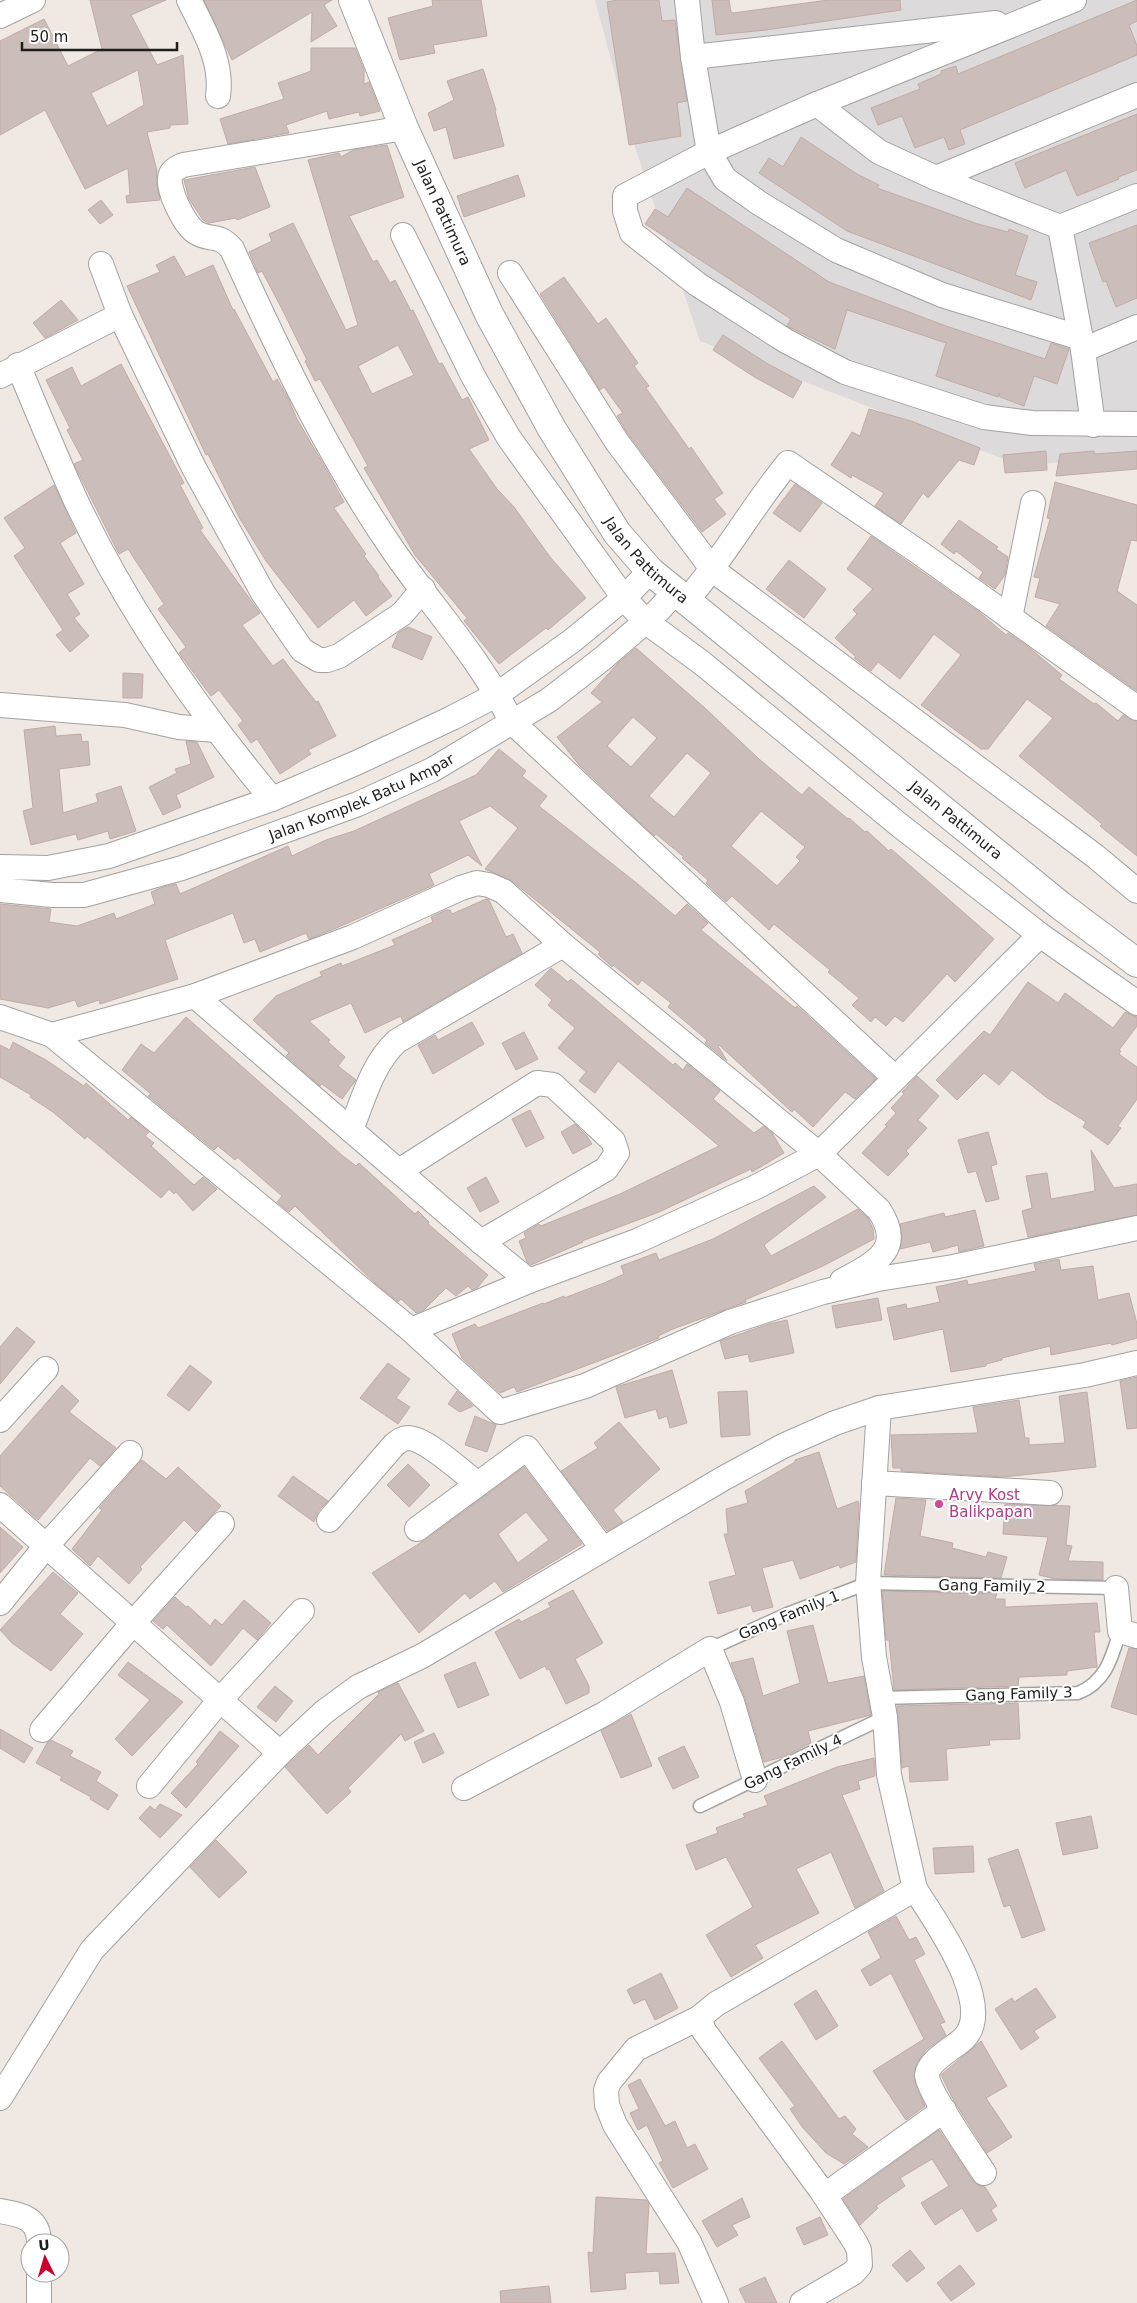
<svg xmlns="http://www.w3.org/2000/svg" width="1137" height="2303" viewBox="0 0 1137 2303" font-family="'DejaVu Sans',sans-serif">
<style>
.residential{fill:#dcdadb}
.building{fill:#cbbdb9;stroke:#c2aba4;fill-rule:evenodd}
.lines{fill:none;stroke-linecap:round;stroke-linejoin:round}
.service-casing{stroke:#a2a2a2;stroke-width:15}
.minor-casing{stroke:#a2a2a2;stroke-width:26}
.tertiary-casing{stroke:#a2a2a2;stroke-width:30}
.service{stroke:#fff;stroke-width:12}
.minor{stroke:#fff;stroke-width:24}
.tertiary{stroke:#fff;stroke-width:28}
.hotel-dot{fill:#d1479c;stroke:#fff;stroke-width:2}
.labels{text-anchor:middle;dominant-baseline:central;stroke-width:4;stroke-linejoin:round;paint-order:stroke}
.street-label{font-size:15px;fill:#1e1e1e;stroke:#fff}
.hotel-label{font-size:15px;fill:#b23c85;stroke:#fff;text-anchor:start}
</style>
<rect width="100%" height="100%" fill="#efe8e3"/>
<polygon class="residential" points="595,0 725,0 728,18 870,0 1137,0 1137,454 1021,466 700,341 633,141"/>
<g class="building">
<path d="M90 0H166L131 15 157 65 183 55 188 124 170 125V128L147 132 157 171 156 181 160 200 127 203 126 196 130 195 128 168 85 189 45 110 0 135V41L44 19 68 66 102 49ZM138 70 144 105 107 126 91 93Z"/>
<polygon points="204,0 332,0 324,5 337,26 311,42 312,12 232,60"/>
<polygon points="432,0 481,0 487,36 433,45 435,53 400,60 388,18 433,6"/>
<polygon points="618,0 659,0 662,21 675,20 687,101 677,103 681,136 629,145 607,2"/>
<polygon points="712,0 729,0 731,12 733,13 828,0 900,0 901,10 766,30 716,35"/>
<polygon points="1137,0 1137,21 1129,25 1137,46 1137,55 960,130 965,144 949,150 944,137 915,148 902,116 878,125 871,108 920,89 918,84 941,74 941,71 956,66 958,74"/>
<polygon points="311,48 355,48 364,70 364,84 369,82 380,111 360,116 359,112 329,119 327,111 286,125 289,133 228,144 220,119 284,99 278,83 311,71"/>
<polygon points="483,69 496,110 495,111 504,146 454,159 446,127 434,131 428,113 454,100 447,81"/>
<polygon points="1137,114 1137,170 1118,177 1119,179 1077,196 1066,170 1025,188 1015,163"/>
<polygon points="801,137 857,174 879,185 877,188 978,224 1008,232 1009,229 1028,236 1015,275 1037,282 1031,300 847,231 759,173 769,158 783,167"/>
<path d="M387 145 404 197 349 216 373 262 377 260 390 283 395 280 411 311 413 310 439 364 442 363 462 400 468 397 489 440 469 449 497 489 514 507 550 557 586 598 548 630 546 628 499 664 464 621 467 618 415 555 364 468 368 466 320 379 315 381 305 361 307 360 283 311 262 271 258 273 249 252 272 241 269 234 293 223 346 330 358 325 308 160 339 153 341 157 353 150ZM398 345 414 375 372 394 358 366Z"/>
<polygon points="255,167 270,207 237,220 236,218 209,223 203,220 189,199 184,180"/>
<polygon points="518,175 525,196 464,217 457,196"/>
<polygon points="687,188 829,282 946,326 1045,359 1051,343 1069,349 1057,384 1034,376 1024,406 1000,397 999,393 998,397 959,384 936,376 946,343 847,310 835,349 793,329 787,326 791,319 645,224 655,209 668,217"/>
<polygon points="101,200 113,215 100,224 88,210"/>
<polygon points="1137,225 1137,298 1116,307 1106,281 1103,282 1089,243"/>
<polygon points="174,256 186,277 213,265 233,310 234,309 273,382 277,379 288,398 297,419 326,469 344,502 334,508 366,554 364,556 379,576 378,577 392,596 366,616 354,600 318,628 266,561 240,519 208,454 206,455 127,286 160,272 156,265"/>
<polygon points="564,277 598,324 606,318 638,363 634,366 649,386 646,388 689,449 691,447 723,493 714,499 726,514 702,532 628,434 617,416 623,413 604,387 600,390 540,294"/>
<polygon points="61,300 78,320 45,338 33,323"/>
<polygon points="723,335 768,364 802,382 793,398 756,378 713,350"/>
<polygon points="121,364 184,483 180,485 203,528 200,530 260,613 242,625 273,666 283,659 316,702 318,701 336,736 308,750 311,754 280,774 257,739 251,743 238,725 243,721 219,690 211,696 179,653 186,647 158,609 164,604 128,549 119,554 74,464 83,460 67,430 70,428 46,380 72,367 81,386"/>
<polygon points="869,409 911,421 980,448 974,465 959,460 928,498 923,493 901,524 875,506 884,493 852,475 851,478 831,465 852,432 860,436"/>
<polygon points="1046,451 1047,470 1005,473 1003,455"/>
<polygon points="1094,451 1094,454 1137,451 1137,469 1056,476 1060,454"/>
<polygon points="1055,482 1137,505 1137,541 1131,540 1117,591 1137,605 1137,691 1046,626 1060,604 1035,597 1040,578 1034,577 1050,519 1047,518"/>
<polygon points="795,484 822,503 800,532 773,513"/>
<polygon points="54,485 76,533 60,543 84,584 67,594 80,614 74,618 89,636 70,652 56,635 63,630 14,556 25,548 4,518"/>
<polygon points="959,520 998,547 996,549 1008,557 1005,575 995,589 979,578 983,572 956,551 954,554 941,544"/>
<polygon points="871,536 979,612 1006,635 1008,633 1027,646 1062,675 1059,679 1094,704 1096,703 1118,721 1123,715 1137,722 1137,856 1100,826 1102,824 1019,756 1053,718 1027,699 988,749 981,749 921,705 961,655 934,634 900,679 878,662 871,671 854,658 856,657 835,638 857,614 853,610 873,589 847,569"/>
<polygon points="789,560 826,589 804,618 766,589"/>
<polygon points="408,627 432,637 422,660 392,647 398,633"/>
<path d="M636 648 706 709 759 759 802 795 809 787 848 819 849 818 865 832 867 831 889 851 891 849 994 939 955 982 947 974 903 1022 895 1016 886 1026 875 1017 871 1022 852 1005 859 998 828 972 830 970 774 924 769 930 732 896 726 902 706 883 708 880 682 858 684 857 656 834 654 836 579 765 557 737 602 702 591 693 618 663ZM633 717 657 738 631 767 607 746ZM687 753 711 773 674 817 649 796ZM761 811 805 847 796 857 800 861 777 886 731 846Z"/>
<polygon points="123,673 143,674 142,698 123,698"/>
<polygon points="55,726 56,736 81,734 82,742 88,741 90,765 59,769 63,813 98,802 96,794 121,786 136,831 110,839 108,831 78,840 76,834 31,845 23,811 33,808 24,730"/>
<polygon points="186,741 197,742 214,777 176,795 181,807 163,815 149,787 177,773 175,769 191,764"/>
<polygon points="499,749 526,771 522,776 547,796 539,806 639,885 675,916 687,904 708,923 701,930 795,1008 797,1006 876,1079 855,1099 845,1092 813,1127 794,1109 792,1112 719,1045 718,1046 727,1061 705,1043 707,1040 668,1007 671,1003 642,980 638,985 613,965 612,967 598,954 600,952 512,881 485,869 518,828 490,806 459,821 482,866 468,855 429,874 434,885 334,929 309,939 306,933 260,952 255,939 244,943 233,913 165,940 178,979 100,1004 99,1000 78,1007 75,1000 48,1008 0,999 0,904 51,909 49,922 77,926 114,913 116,919 155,904 151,892 163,887 176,884 180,894 288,846 292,856 326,840 354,831 476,775"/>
<polygon points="486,899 489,900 506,937 513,934 522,953 403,1022 401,1016 365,1033 351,1003 309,1021 330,1040 328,1042 345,1057 338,1066 356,1080 342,1099 322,1084 320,1086 286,1056 289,1053 253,1020 276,996 322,976 320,972 341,963 342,966 395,945 392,940 433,922 431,917 446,910 450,910 452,914"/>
<polygon points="551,968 568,982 571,979 673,1065 675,1063 683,1070 687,1064 720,1091 713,1099 754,1133 764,1126 772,1133 784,1153 752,1172 751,1169 659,1212 582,1241 583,1242 531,1265 527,1262 519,1241 526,1238 524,1233 539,1224 541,1226 620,1194 719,1146 618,1061 595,1093 579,1081 586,1072 558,1048 575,1028 548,1005 552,1000 535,985"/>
<polygon points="1028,982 1058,1003 1065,993 1113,1028 1125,1012 1137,1017 1137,1026 1119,1050 1121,1051 1119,1054 1137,1067 1137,1099 1118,1126 1121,1128 1108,1145 1083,1127 1086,1122 1046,1097 1012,1070 999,1085 984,1073 957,1100 936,1080 984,1031 990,1035"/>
<polygon points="186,1017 343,1156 356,1166 359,1163 415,1214 418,1211 429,1222 428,1224 488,1275 478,1287 472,1290 468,1286 456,1296 446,1288 424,1310 416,1313 401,1299 398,1302 375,1283 295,1206 289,1212 277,1202 282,1196 237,1157 235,1160 218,1146 214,1150 148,1096 151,1094 122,1070 141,1044 154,1053"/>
<polygon points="472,1022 484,1044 433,1074 418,1045 435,1035 438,1040"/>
<polygon points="524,1032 538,1059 516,1070 502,1043"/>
<polygon points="13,1042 46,1060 84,1086 86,1083 128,1120 131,1117 149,1132 145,1136 154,1143 151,1146 194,1185 203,1177 217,1189 193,1211 176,1192 174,1194 169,1189 161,1198 87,1136 85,1139 53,1112 30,1097 31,1095 0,1077 0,1045 10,1050"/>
<polygon points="917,1076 939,1096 918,1120 927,1128 906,1151 909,1154 888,1176 862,1153 887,1126 885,1125 896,1113 891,1108 904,1094 902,1092"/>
<polygon points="530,1110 544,1138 526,1147 512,1119"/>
<polygon points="575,1124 587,1136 592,1144 573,1154 561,1132"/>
<polygon points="988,1132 997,1164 991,1166 999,1199 986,1202 976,1171 968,1173 958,1140"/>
<polygon points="1091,1150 1114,1188 1137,1184 1137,1215 1028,1237 1022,1211 1032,1208 1026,1176 1047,1173 1051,1199 1095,1191"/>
<polygon points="486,1177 499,1202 480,1212 467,1188"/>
<polygon points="814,1186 826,1197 764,1245 771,1256 858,1209 868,1218 873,1229 874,1239 823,1266 745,1300 746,1302 673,1329 658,1336 659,1338 517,1392 514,1387 500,1393 462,1358 452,1334 475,1324 478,1328 543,1303 544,1304 564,1296 564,1298 604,1283 624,1274 621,1266 656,1253 659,1260 713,1239"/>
<polygon points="975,1210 984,1246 959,1252 958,1245 933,1252 930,1242 900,1249 902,1237 900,1224 944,1213 945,1217"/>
<polygon points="1059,1259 1061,1270 1093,1266 1098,1300 1129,1293 1137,1324 1137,1338 1112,1345 1111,1343 1051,1355 1050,1346 1002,1358 1002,1360 986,1364 986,1366 951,1372 943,1329 894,1340 887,1308 906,1304 907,1309 940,1302 936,1287 967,1280 968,1285 1036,1271 1034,1264"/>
<polygon points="878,1298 882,1320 836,1328 832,1306"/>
<polygon points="787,1320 794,1353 750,1362 748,1354 725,1359 720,1341 769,1324"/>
<polygon points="17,1327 35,1342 0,1384 0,1347"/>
<polygon points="388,1363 410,1379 396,1398 410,1407 398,1424 360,1398"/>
<polygon points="190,1365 212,1382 189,1411 167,1395"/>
<polygon points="672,1370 687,1423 670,1428 667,1416 659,1419 656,1409 625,1418 616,1387"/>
<polygon points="1137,1377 1137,1428 1127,1429 1120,1381"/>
<polygon points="62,1385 79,1401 69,1412 116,1448 100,1466 90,1458 38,1520 0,1486 0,1456"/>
<polygon points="457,1391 473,1406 460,1412 448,1404"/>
<polygon points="747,1391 750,1435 721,1437 718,1392"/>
<polygon points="1087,1392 1096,1467 1004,1477 901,1471 901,1468 893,1468 891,1435 978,1433 973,1407 1019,1400 1025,1438 1029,1438 1029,1445 1065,1443 1059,1396"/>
<polygon points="475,1416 496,1425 487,1452 465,1445"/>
<polygon points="619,1422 660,1469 613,1510 623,1522 607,1531 561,1471 598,1448 594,1443"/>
<polygon points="819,1452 837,1509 858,1501 859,1504 856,1562 840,1568 839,1565 800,1579 793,1560 762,1568 773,1607 753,1612 751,1605 718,1614 709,1582 736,1575 724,1534 728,1534 726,1509 748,1503 745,1491 795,1462 795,1460"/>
<polygon points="142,1460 166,1479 178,1467 221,1506 196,1532 184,1520 140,1567 142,1569 129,1584 98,1556 90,1566 72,1549 102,1510 99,1508"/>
<polygon points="408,1464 430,1485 409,1507 387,1485"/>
<path d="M524 1467 582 1544 503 1592 495 1581 470 1599 465 1593 419 1633 372 1573 425 1540ZM526 1512 549 1540 518 1563 498 1534Z"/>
<polygon points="293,1476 328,1501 318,1511 314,1522 278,1496"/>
<polygon points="896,1498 926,1500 920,1536 953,1543 952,1548 986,1557 988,1552 1007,1557 1001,1578 884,1575"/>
<polygon points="1005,1504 1070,1506 1066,1545 1072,1546 1068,1561 1103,1562 1103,1580 1055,1579 1039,1575 1048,1537 1003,1534"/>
<polygon points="0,1527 23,1547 0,1573"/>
<polygon points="53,1572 78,1593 60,1614 83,1634 51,1671 12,1643 0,1630"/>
<polygon points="573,1590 603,1643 575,1659 589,1686 589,1693 566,1704 549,1669 547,1670 545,1666 520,1679 495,1632 519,1619 521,1622 551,1607 548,1603"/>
<polygon points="882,1591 997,1594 995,1599 1005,1599 1005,1607 1097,1603 1100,1632 1094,1632 1097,1667 1067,1671 1067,1675 1019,1677 1018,1686 894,1690 889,1640 886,1640"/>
<polygon points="175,1597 186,1607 188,1606 210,1626 215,1619 222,1625 244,1600 271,1623 257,1640 243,1628 211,1666 167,1625 163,1629 153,1621"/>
<polygon points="813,1625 828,1683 864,1676 871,1715 808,1731 811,1743 783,1757 764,1762 745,1698 731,1663 753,1658 763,1696 800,1683 787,1631"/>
<polygon points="1129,1648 1137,1649 1137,1715 1111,1707"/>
<polygon points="128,1662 183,1702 132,1756 115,1739 150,1700 118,1675"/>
<polygon points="475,1662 489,1695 458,1708 444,1675"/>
<polygon points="398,1683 424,1731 405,1741 401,1734 348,1788 351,1792 327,1814 285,1767 309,1745 318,1755 379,1694 378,1692"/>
<polygon points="275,1686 293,1701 276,1722 257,1707"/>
<polygon points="1018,1703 1020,1739 989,1740 990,1745 946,1749 948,1780 910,1782 909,1766 902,1768 897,1706"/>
<polygon points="631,1714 652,1766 621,1778 601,1731"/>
<polygon points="0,1729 33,1748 24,1763 0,1748"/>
<polygon points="220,1731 239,1746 186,1808 171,1793 198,1764 196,1762"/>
<polygon points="434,1733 444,1753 423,1763 414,1742"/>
<polygon points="51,1740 73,1751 70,1756 101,1772 96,1781 118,1795 108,1810 90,1799 91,1797 60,1780 62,1777 36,1763 47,1743"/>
<polygon points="684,1746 699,1777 673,1789 658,1758"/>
<polygon points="874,1758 875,1776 858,1781 860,1789 842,1795 884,1891 855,1908 831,1852 796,1869 819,1913 755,1945 763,1958 731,1977 706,1935 753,1907 726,1857 696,1870 686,1845 718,1833 716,1828 745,1817 743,1814 768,1805 764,1796 837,1767"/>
<polygon points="160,1804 182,1815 160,1838 139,1818 150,1806 155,1810"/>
<polygon points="1091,1816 1098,1848 1063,1855 1056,1823"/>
<polygon points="216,1840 247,1872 219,1898 190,1867"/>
<polygon points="973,1846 974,1872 935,1874 933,1848"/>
<polygon points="1018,1849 1045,1930 1022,1938 1010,1905 1004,1907 988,1859"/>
<polygon points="896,1916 909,1940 916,1937 925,1954 914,1960 945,2022 940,2024 946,2035 926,2050 917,2063 914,2078 925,2106 906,2120 873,2071 924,2039 891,1973 870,1986 861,1970 881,1958 868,1932"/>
<polygon points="661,1973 678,2008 655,2020 645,1999 634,2004 627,1990"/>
<polygon points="1036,1988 1056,2017 1034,2031 1039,2038 1021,2050 995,2009 1012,1998 1014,2002"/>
<polygon points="816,1990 838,2026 816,2040 794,2004"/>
<polygon points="782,2041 839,2119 845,2116 856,2129 852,2134 868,2147 844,2164 826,2153 803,2128 790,2109 795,2106 759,2058"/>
<polygon points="981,2041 1007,2086 986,2098 1012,2137 987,2153 954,2101 941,2075"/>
<polygon points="640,2079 665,2126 675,2121 687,2148 695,2144 708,2169 673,2188 659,2163 663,2161 647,2125 638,2130 630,2113 639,2109 628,2085"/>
<polygon points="939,2130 973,2181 978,2185 985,2187 997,2206 991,2210 997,2220 977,2232 962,2208 935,2225 921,2203 949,2186 932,2159 900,2178 905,2186 876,2206 878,2208 860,2225 843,2199"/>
<polygon points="596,2197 646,2200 649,2204 646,2254 675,2253 679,2283 660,2284 659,2271 625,2273 626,2289 591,2292 588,2252 593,2253"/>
<polygon points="742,2198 750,2217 732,2225 738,2235 717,2247 702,2221"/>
<polygon points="820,2217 828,2235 804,2245 796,2228"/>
<polygon points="910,2250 925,2268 907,2282 892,2265"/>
<polygon points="960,2265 975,2284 951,2301 937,2283"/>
<polygon points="765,2277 777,2303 746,2303 739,2289"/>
<polygon points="549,2286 551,2303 501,2303 500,2291"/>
</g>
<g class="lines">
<g class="service-casing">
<g id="service">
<polyline points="710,1649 787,1614 868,1583 1116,1588"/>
<path d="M881 1698 1078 1693C1106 1682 1112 1657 1120 1631"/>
<polyline points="700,1806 885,1717"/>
</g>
</g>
<g class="minor-casing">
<g id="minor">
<path d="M189 0C204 31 223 61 218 96"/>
<polyline points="687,0 693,57 709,152 817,104 1074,0"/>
<polyline points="0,16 33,0"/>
<polyline points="693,57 996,23"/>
<polyline points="817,104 879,152 936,178 1060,227 1137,196"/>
<path d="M404 128 183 165C179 167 173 169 171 174 165 187 184 223 194 231 208 242 218 232 232 249 280 354 329 458 395 553 434 609 481 660 511 721L895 1078"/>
<polyline points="936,178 1137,95"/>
<polyline points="1060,227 1083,350 1093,425"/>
<polyline points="403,235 474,378 509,438 624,598 645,621 702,663 898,824 1040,935 1137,1003"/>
<polyline points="101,264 120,315 194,468 263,593 302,650 319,660 327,660 339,656 402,614 423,589"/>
<polyline points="510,273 617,442 713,570 1095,856 1137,891"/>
<polyline points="1081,338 942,295 836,250 759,203 725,179 709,152 625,196 625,211 632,233 697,284 786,341 845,372 984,417 1032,423 1137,424"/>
<polyline points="1083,350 1137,327"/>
<path d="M18 365C37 411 56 457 76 501 127 609 196 708 272 799"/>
<polyline points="0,376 120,315"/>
<path d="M686 601C724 558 751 508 788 463L920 553 1137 708"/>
<polyline points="1010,618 1033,503"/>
<polyline points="0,705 125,715 179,727 216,730"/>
<polyline points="0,867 48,868 109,856 272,799 356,763 452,718 498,694 573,640 624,598 650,571"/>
<path id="s1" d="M0 890 52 895H84L182 868 358 804 432 770 549 700 602 659 658 611 675 592"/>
<polyline points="195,996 481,1242 529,1281"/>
<polyline points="0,1017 52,1035 411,1330 500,1412 585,1386 730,1322 823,1292 878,1279 953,1267 1137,1228"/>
<path d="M52 1035 195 996 353 937 461 888 477 883 489 885 503 891 563 945 819 1154 879 1210C905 1250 875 1263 842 1281"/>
<path d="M351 1130C363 1100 372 1064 397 1041L563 945"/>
<polyline points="399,1171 537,1083 553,1085 613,1141 617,1153 606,1169 481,1242"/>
<polyline points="411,1330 529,1281 637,1241 756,1187 819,1154 1040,935"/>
<polyline points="0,1420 46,1369"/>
<polyline points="874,1483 1050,1493"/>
<polyline points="0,1505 280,1753"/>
<path d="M329 1520 394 1445C399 1441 402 1438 408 1438 426 1438 463 1473 478 1484"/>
<polyline points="417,1529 527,1448 603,1549"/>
<polyline points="1116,1588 1120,1631 1137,1636"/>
<polyline points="0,1603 46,1546 130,1453"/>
<polyline points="42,1730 133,1623 222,1524"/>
<polyline points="149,1786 220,1700 302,1611"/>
<polyline points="464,1788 604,1714 710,1649 732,1702 755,1780"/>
<path d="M915 1889C934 1919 1000 2010 961 2041 951 2049 928 2062 927 2075 927 2090 973 2156 984 2173"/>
<polyline points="699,2018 704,2031 821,2190 855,2242 859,2250 860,2265 853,2273 802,2303"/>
<polyline points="0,2098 92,1950 280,1753 324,1712 358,1687 422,1656 724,1478 783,1446 835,1423 879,1408 1085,1375 1137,1363"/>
<polyline points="825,2195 944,2110"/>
<path d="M0 2211C21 2215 39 2217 39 2243"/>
<polyline points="39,2303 39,2273"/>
<polyline points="716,2303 689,2242 615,2125 607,2105 606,2090 609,2082 636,2049 699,2018 716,2004 915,1889 889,1775 885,1717 874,1657 868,1583 879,1408"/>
</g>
</g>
<g class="tertiary-casing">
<g id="tertiary">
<path id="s2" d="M353 0 404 128 489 314 552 429 617 533 650 571 1061 906 1137 963"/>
</g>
</g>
<use href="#service" class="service"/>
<use href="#minor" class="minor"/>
<use href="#tertiary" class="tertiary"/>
</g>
<circle class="hotel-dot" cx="939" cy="1504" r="5"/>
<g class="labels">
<g class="street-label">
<text stroke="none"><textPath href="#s2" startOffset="231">Jalan Pattimura</textPath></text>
<text stroke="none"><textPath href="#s2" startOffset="636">Jalan Pattimura</textPath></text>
<text stroke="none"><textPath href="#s1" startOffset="379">Jalan Komplek Batu Ampar</textPath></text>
<text stroke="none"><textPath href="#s2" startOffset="1041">Jalan Pattimura</textPath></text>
<text transform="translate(992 1586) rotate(1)">Gang Family 2</text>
<text transform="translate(789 1615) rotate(-22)">Gang Family 1</text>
<text transform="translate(1019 1694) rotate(-2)">Gang Family 3</text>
<text transform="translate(793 1762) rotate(-26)">Gang Family 4</text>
</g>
<g class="hotel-label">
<text x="949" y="1495">Arvy Kost<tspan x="949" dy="17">Balikpapan</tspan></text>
</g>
</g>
<g transform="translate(45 2258) rotate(355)"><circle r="24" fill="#ffffff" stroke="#a5a5a5"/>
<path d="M0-4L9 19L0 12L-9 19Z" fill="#cb002d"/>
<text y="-8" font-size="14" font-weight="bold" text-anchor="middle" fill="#1e1e1e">U</text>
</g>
<path d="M22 42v8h155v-8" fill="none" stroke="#1e1e1e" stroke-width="2.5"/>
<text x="30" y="42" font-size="15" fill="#1e1e1e" stroke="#ffffff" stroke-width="4" paint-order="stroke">50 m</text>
</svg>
